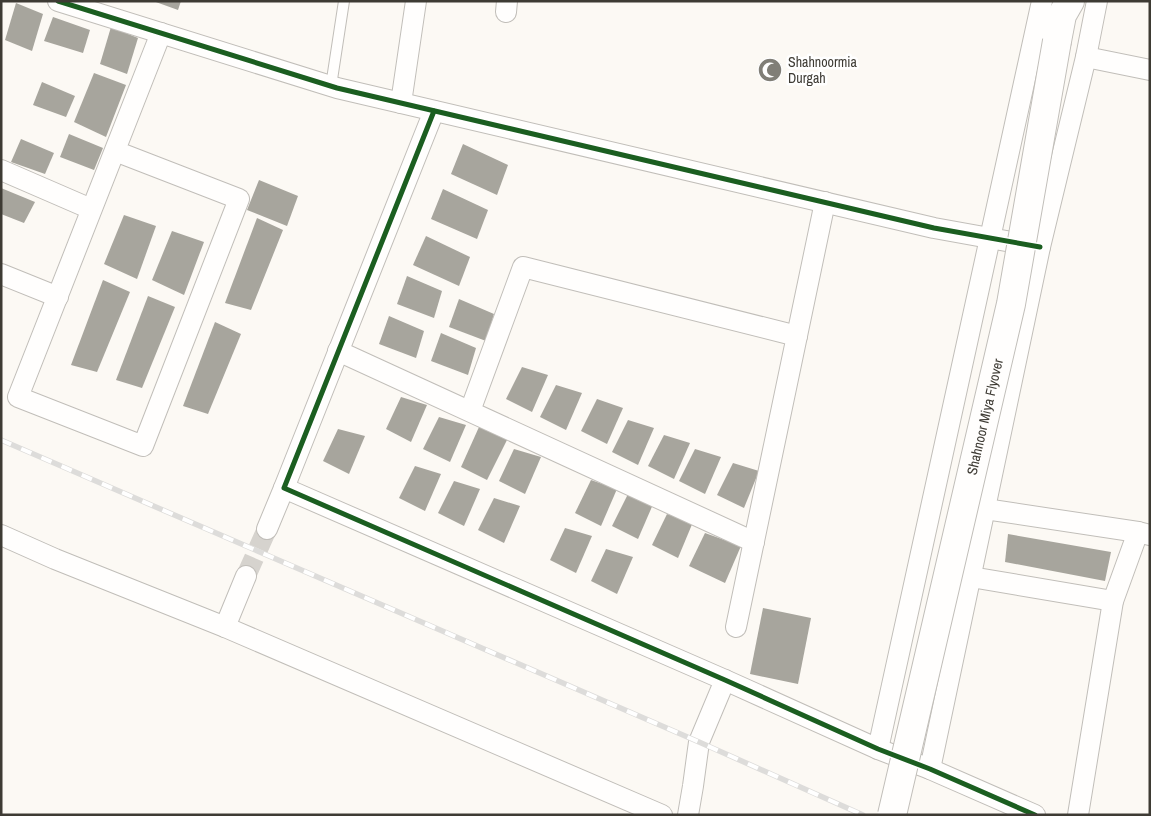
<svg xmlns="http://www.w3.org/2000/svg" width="1151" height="816" viewBox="0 0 1151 816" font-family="'Archivo Narrow',sans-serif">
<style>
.building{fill:#a7a59d}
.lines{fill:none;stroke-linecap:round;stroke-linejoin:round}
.street-tunnel{stroke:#d6d3ce;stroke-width:20;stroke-dasharray:20 10;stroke-linecap:butt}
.lane-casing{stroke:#c1beb9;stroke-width:12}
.street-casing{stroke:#c1beb9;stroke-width:22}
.secondary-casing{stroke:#c1beb9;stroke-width:30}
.lane{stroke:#fffefd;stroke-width:10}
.street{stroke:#fffefd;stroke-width:20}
.secondary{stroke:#fffefd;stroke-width:28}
.rail-casing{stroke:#dddcda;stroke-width:5.5}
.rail{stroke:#fff;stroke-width:4;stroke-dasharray:11;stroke-linecap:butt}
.secondary-bridge-casing{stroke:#c1beb9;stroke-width:30;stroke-linecap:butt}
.secondary-bridge{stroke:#fffefd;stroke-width:28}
.cycleway-casing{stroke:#fff;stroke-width:8}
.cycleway{stroke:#1b5e20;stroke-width:5}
.labels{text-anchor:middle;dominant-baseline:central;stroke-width:5;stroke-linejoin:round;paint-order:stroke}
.poi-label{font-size:14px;fill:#3e3b34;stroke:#fff;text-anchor:start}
.street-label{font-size:14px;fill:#3e3b34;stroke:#fff}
</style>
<rect width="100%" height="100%" fill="#fcf9f4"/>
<g class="building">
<polygon points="153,1 181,1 178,10"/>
<polygon points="16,3 43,14 32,51 5,40"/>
<polygon points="53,17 90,30 83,53 44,41"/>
<polygon points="111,27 138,38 127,74 100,64"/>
<polygon points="94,73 126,85 106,137 74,122"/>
<polygon points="42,82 75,96 66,117 33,105"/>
<polygon points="69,134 103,148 94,170 60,157"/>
<polygon points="21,139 54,153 45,174 11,162"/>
<polygon points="463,144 508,165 497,195 451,174"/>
<polygon points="259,180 298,196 287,226 247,210"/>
<polygon points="1,188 35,202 24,223 1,214"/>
<polygon points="443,189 488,210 477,239 431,219"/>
<polygon points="124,215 156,226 137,279 104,264"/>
<polygon points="257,218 283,230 251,310 225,303"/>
<polygon points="172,231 204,242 184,295 152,280"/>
<polygon points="426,236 470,257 459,286 413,265"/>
<polygon points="407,276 442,291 434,318 397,304"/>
<polygon points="103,280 130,292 97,372 71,365"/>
<polygon points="148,296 175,307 142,388 116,380"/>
<polygon points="459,299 494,314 486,341 449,327"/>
<polygon points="389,316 424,331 416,358 379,344"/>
<polygon points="215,322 241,334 208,414 183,406"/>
<polygon points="441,333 476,348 468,375 431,361"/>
<polygon points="522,367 548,375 532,412 506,399"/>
<polygon points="556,385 582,393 566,430 540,417"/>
<polygon points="401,397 427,405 411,442 386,429"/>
<polygon points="597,399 623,408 607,444 581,431"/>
<polygon points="439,417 466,425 450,462 423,449"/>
<polygon points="628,420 654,428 638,465 612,452"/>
<polygon points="479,427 507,440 487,480 461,467"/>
<polygon points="338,429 365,436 349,474 323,461"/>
<polygon points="664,435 690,443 674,479 648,466"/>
<polygon points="514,449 541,457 525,494 499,481"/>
<polygon points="695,449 721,457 705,494 679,481"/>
<polygon points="733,463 759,471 744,508 717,495"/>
<polygon points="415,466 441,474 425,511 399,498"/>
<polygon points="591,480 617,489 601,526 575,513"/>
<polygon points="454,481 480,489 464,526 438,513"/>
<polygon points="628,494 654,502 638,539 612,526"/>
<polygon points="494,498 520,506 504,543 478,530"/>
<polygon points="667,514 693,522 678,558 652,545"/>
<polygon points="565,528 592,536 576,573 550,560"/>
<polygon points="705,533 741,546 725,583 689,566"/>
<polygon points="1008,534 1111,552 1105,581 1005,562"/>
<polygon points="606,549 633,557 617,594 591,581"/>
<polygon points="763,608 811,618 798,684 750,674"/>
</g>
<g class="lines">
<polyline class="street-tunnel" points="246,576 267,529"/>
<g class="lane-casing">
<polyline id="lane" points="331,86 344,1"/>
</g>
<g class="street-casing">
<g id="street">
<polyline points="58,1 337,88 934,228 1040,247"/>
<polyline points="506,12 507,1"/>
<polyline points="1086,57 1150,70"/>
<polyline points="401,103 416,1"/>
<polyline points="434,111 284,488 725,680 878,749 930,769 1035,815"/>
<polyline points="115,151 239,199 143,446 18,397 161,33"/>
<polyline points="1,170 91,209"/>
<polyline points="1,274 58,297"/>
<polyline points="338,351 754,542"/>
<polyline points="470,411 523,267 797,336"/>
<polyline points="985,509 1138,532 1150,535"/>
<polyline points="267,529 284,488"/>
<polyline points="1,535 55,559 225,627 662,815"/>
<polyline points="971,577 1113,601"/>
<polyline points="225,627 246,576"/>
<polyline points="736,627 825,202"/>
<polyline points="878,749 1042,1"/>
<polyline points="930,769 1040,247 1086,57 1097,1"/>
<polyline points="688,815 693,786 699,742 725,680"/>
<polyline points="1078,815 1113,601 1138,532"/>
</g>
</g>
<g class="secondary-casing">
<polyline id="secondary" points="1057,41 1062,15 1070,1"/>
</g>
<use href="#lane" class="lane"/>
<use href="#street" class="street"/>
<use href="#secondary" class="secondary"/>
<g class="rail-casing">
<polyline id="rail" points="1,440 699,742 863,815"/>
</g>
<use href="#rail" class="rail"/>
<g class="secondary-bridge-casing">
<g id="secondary-bridge">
<path id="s1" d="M892 815 1011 304 1057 41"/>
</g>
</g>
<use href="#secondary-bridge" class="secondary-bridge"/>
<g class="cycleway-casing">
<g id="cycleway">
<polyline points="58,1 337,88 934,228 1040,247"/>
<polyline points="434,111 284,488 725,680 878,749 930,769 1035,815"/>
</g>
</g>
<use href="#cycleway" class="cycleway"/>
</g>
<defs>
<g id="mosque-disc" transform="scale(1.25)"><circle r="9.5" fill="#807e77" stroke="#fff"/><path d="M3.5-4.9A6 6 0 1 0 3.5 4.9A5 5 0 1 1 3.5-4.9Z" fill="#fff"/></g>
</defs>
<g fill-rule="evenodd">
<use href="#mosque-disc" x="770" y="70"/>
</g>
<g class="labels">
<g class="poi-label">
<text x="788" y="62">Shahnoormia<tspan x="788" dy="16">Durgah</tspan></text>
</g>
<g class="street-label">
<text stroke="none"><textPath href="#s1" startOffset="409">Shahnoor Miya Flyover</textPath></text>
</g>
</g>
<rect width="1151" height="816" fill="none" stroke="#3e3b34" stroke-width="5"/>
</svg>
